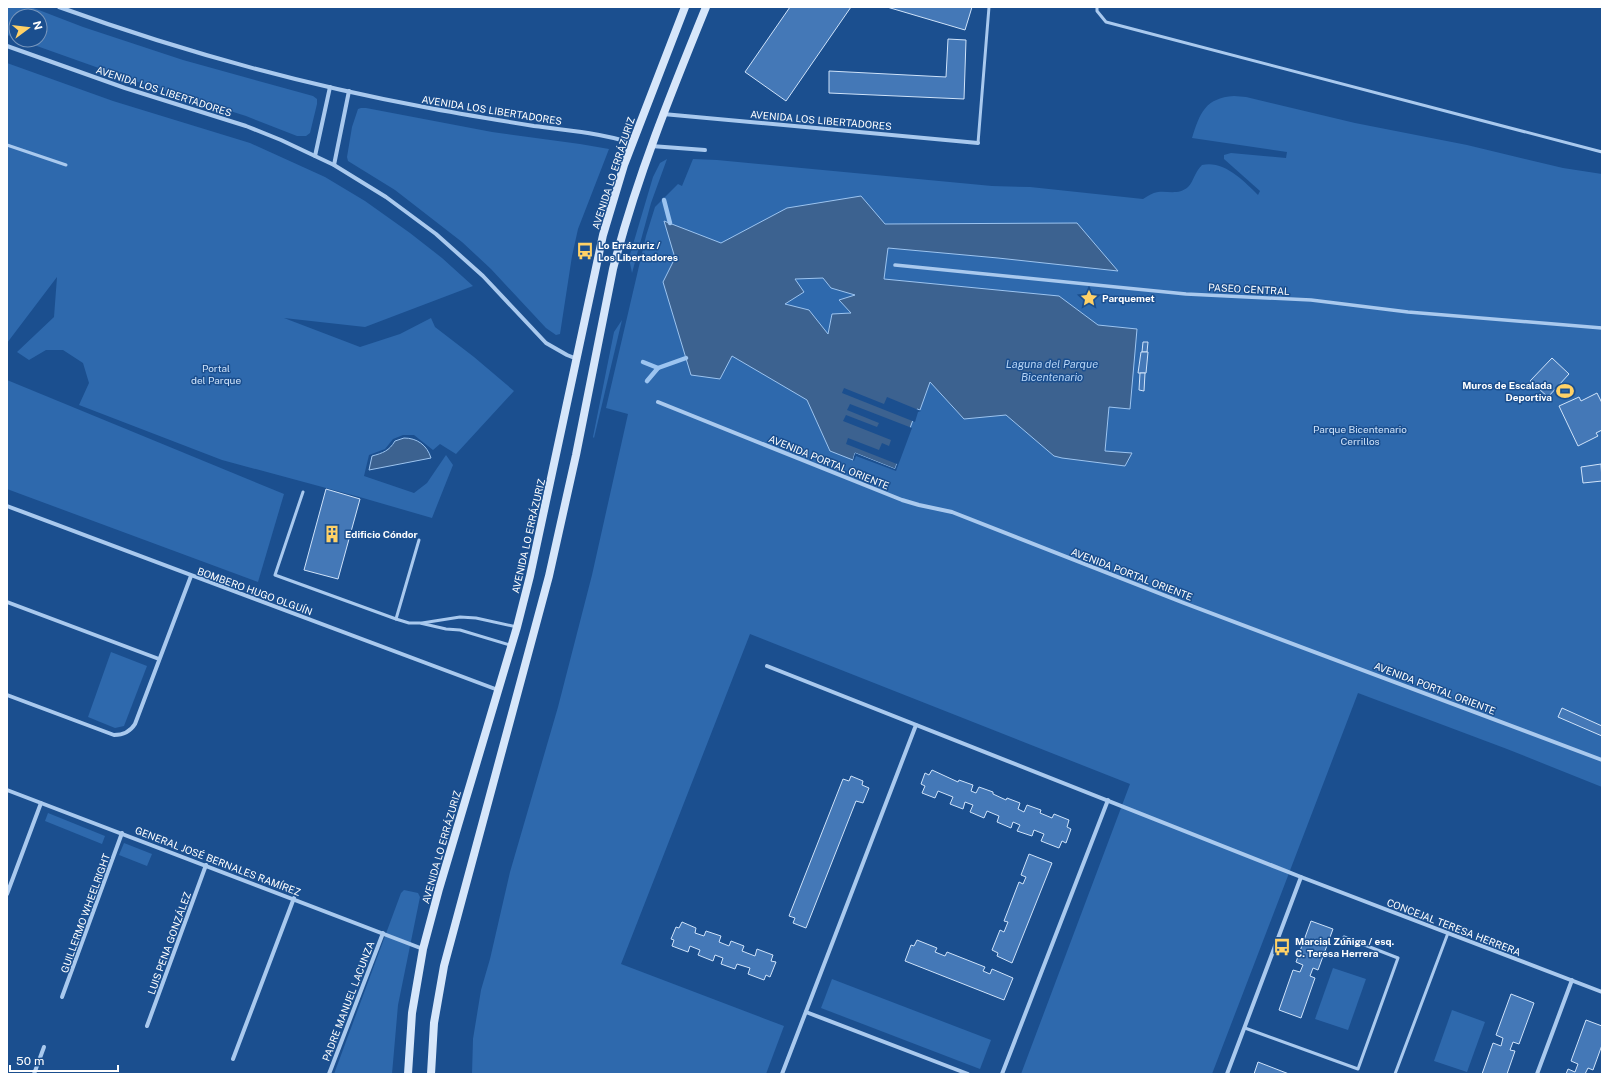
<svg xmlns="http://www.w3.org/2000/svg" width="1609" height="1081" viewBox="0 0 1609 1081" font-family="'Public Sans',sans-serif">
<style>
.green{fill:#2e69ad}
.water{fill:#3c6290;stroke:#9cc4f0;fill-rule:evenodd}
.pier{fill:#1b4f8f}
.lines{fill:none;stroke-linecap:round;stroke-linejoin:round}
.stream{stroke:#9cc4f0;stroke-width:4.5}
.building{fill:#4478b7;stroke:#cfe3fa}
.service{stroke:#a9c9ee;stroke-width:3}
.pedestrian{stroke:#a9c9ee;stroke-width:3.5}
.minor{stroke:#a9c9ee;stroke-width:4}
.secondary{stroke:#d6e6fa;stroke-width:8}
.labels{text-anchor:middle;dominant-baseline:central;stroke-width:3;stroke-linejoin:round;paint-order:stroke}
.street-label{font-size:10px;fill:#fff;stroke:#1b4f8f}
.poi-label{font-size:10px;font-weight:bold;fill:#fff;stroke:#1b4f8f;text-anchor:start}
.park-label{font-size:10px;fill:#cfe3fa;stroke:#1b4f8f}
.water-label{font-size:11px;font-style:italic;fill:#b5d3f5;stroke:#1b4f8f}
</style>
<rect width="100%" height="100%" fill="#1b4f8f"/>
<g class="green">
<polygon points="7,7 31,7 83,27 183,60 313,96 317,99 317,104 310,133 306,136 297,136 246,116 138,82 20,40 40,40 40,16 16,16 16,38 7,35"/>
<polygon points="7,63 113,101 250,143 325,177 365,201 410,233 442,258 473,286 365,327 284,318 360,347 400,334 431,318 435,327 474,357 514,391 456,454 440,444 433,450 414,435 403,435 393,439 385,449 369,455 364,476 414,493 427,483 446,455 453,465 432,518 363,498 222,460 79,405 89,383 83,363 63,350 46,350 29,360 17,352 54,317 57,277 7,343"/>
<path d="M1234 96 1246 97 1355 123 1467 145 1563 168 1602 174V787L1507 749 1358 693 1212 1074H1021L1130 784 750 634 621 964 784 1026 766 1074H472L473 1039 481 990 490 959 510 872 558 707 592 575 628 414 606 408 646 236 655 207 678 184 682 186 693 159 717 160 992 186 1030 187 1143 199C1148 196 1152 193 1158 192 1169 191 1179 195 1188 187 1194 181 1194 173 1202 165 1224 160 1244 181 1258 195L1260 191 1224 159V155L1231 153 1286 158 1287 152 1192 138C1200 113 1205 98 1234 96Z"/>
<polygon points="361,108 366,108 492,132 580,144 609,149 578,229 572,256 560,334 556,335 546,328 491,269 462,242 395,190 348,161 347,157 352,127 358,109"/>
<polygon points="667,159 651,203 632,273 629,258 653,177 660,163"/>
<polygon points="622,320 594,438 593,437 614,332"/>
<polygon points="7,380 284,494 258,582 7,489"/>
<polygon points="111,652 147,666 124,726 115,728 88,717"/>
<polygon points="48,813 105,836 102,844 45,821"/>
<polygon points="124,843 152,854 147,866 119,855"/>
<polygon points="404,890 418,893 420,897 398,1005 392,1074 334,1074 401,893"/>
<polygon points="1333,968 1366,979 1348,1030 1315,1019"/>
<polygon points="832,979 991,1040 980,1069 821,1008"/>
<polygon points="1452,1010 1485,1022 1467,1072 1434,1061"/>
</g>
<g class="water">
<path d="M861 196 885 224 1077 223 1118 271 998 258 888 248 884 279 1059 296 1098 325 1137 329 1130 409 1109 407 1105 451 1132 453 1125 466 1062 458 1054 456 1006 415 964 419 930 382 920 410 917 409 895 469 855 453 853 460 830 451 807 400 732 356 720 379 691 375 663 282 675 258 664 221 721 243 787 208ZM823 278 831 288 855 295 839 300 851 313 832 314 828 334 809 310 785 304 804 292 795 279Z"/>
<path d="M404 438C417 438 427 445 431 458L369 470 372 456C383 453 389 451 395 441Z"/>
</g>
<g class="pier">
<polygon points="844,388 884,404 887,397 921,411 918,412 915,422 842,393"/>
<polygon points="850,404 912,428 896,471 856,456 854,461 853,460 855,453 895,469 897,464 846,444 848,438 879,450 882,443 889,446 891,440 843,421 846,415 877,427 879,423 847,410"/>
</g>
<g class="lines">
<g class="stream">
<polyline points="664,200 670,223"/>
<polyline points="643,362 658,368"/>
<polyline points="647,381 658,368 686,358"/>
</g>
</g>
<g class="building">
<polygon points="790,7 851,7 786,101 745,72"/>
<polygon points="887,7 972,7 965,30"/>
<polygon points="948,39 966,40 964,99 829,93 829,71 946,77"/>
<polygon points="1143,342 1148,342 1147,352 1142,352"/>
<polygon points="1141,352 1148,352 1146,373 1138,373"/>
<polygon points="1552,358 1569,374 1548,397 1530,381"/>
<polygon points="1140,373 1145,373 1144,391 1139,390"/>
<polygon points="1597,393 1602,403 1602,430 1596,433 1598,436 1578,446 1559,406 1579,397 1581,401"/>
<polygon points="1601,464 1602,481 1583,483 1581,467"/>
<polygon points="326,489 360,499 338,579 304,570"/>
<polygon points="1562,708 1602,726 1602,736 1558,717"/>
<polygon points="932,770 958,782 959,780 973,785 971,791 976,793 979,787 993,792 993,794 1006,800 1007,798 1020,803 1018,809 1024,812 1027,805 1041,810 1040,813 1052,818 1054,814 1069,820 1067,827 1071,829 1066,843 1062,841 1059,848 1041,841 1044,834 1034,830 1032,836 1017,831 1020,825 1013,822 1011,828 997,822 999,816 987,811 984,818 970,812 973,805 965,802 963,809 950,804 953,797 938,791 935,798 922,793 925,786 921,784 925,773 929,775"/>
<polygon points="851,776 863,781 862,785 869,788 863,803 856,801 806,928 793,923 795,918 789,916 843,779 849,781"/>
<polygon points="1029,854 1052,863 1012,963 997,956 998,953 992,950 1000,930 1004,932 1008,922 1004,921 1019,882 1023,884 1026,877 1021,875"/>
<polygon points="1311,921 1333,929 1318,970 1313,968 1310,976 1315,978 1301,1018 1279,1010 1293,970 1300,972 1303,965 1296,962"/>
<polygon points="682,922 696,928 695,933 704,936 706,931 721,936 719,942 729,946 731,941 744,946 742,951 755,956 757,949 773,955 771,961 776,962 770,977 766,975 764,980 748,974 750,968 737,964 735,969 721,964 723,958 715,955 713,961 698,955 700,950 690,946 688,952 672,946 674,940 671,939 676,927 679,928"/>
<polygon points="917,940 937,948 935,952 945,956 947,952 985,967 983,971 990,974 992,969 1013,978 1004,1000 905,961 911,945 914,946"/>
<polygon points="1511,994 1534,1003 1519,1044 1513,1042 1510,1050 1515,1051 1507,1074 1482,1074 1493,1043 1501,1046 1503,1038 1496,1035"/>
<polygon points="1586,1020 1602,1026 1602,1045 1593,1070 1588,1068 1585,1074 1566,1074 1568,1069 1575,1072 1578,1064 1571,1061"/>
<polygon points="1258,1062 1289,1074 1254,1074"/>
</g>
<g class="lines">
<g class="service">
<polyline points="1097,7 1097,11 1106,22 1602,152"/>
<polyline points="978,143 989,7"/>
<polyline points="7,145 66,165"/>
<polyline points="303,492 275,575 396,619 409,623 420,623 446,629 460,630 510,645"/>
<polyline points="396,619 419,540"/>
<polyline points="422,623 460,617 476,618 517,627"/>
<polyline points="1245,1028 1358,1069 1398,958 1344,937"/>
<polyline points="1395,1074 1448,933"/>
</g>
<polyline class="pedestrian" points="895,265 1186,294 1311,300 1408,312 1602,328"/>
<g class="minor">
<path d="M59 7C178 50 300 84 424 107 460 114 497 120 534 126 567 130 600 133 632 143"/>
<polyline points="7,46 125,88 246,126 281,140 334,165 386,197 436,234 483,276 546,343 567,355 577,359"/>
<polyline points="663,114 978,143"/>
<polyline points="651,146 705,150"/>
<polyline points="315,156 330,87"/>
<polyline points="334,165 349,91"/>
<polyline points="658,402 902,500 919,505 952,512 1184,603 1602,760"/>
<polyline points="7,506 498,690"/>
<polyline points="7,602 159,659"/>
<polyline points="767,666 1301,877 1602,992"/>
<path d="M7 695 114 735C123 735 130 732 135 724L191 576"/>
<polyline points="7,790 423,949"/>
<polyline points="7,894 41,803"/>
<polyline points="62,997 122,833"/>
<polyline points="806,1012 968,1074"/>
<polyline points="147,1026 206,865"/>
<polyline points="233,1059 294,898"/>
<polyline points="34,1074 44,1047"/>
<polyline points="329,1074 383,933"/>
<polyline points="782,1074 916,725"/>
<polyline points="1002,1074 1108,800"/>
<polyline points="1227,1074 1301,877"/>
<polyline points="1537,1074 1572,980"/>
</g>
<g class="secondary">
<polyline points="408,1074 412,1013 423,949 439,889 517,627 530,576 603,235 624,165 685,7"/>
<path d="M431 1074 434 1023 444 966 549 576 576 455 613 269C636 179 671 93 706 7"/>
</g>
</g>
<defs>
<g id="bus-bare" transform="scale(1.38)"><path d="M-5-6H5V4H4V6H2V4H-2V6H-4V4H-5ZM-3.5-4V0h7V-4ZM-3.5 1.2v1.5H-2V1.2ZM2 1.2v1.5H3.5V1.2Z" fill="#ffd166" stroke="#1b4f8f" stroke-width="2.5" paint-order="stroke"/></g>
<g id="sight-bare" transform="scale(1.38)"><path d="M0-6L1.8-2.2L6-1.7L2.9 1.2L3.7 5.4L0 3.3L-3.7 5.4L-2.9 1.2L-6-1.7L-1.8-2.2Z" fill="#ffd166" stroke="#1b4f8f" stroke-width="2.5" paint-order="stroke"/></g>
<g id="stadium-bare" transform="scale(1.38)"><path d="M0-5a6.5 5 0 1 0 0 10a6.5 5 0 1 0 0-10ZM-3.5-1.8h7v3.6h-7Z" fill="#ffd166" stroke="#1b4f8f" stroke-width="2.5" paint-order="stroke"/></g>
<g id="building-bare" transform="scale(1.38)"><path d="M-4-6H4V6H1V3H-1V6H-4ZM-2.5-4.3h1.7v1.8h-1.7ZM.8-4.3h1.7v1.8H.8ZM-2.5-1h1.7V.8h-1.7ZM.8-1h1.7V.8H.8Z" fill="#ffd166" stroke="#1b4f8f" stroke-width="2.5" paint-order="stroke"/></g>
</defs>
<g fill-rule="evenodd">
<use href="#bus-bare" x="585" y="251"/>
<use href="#sight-bare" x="1089" y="298"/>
<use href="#stadium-bare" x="1565" y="391"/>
<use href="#building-bare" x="332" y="534"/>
<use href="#bus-bare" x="1282" y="947"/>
</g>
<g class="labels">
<g class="street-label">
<text transform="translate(164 91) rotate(18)">AVENIDA LOS LIBERTADORES</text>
<text transform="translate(492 110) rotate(9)">AVENIDA LOS LIBERTADORES</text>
<text transform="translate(821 120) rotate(5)">AVENIDA LOS LIBERTADORES</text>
<text transform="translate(613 173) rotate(-72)">AVENIDA LO ERRÁZURIZ</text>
<text transform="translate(1249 289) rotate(3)">PASEO CENTRAL</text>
<text transform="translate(829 462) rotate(22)">AVENIDA PORTAL ORIENTE</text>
<text transform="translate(528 536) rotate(-77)">AVENIDA LO ERRÁZURIZ</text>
<text transform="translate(1132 574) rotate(21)">AVENIDA PORTAL ORIENTE</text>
<text transform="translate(255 591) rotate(20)">BOMBERO HUGO OLGUÍN</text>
<text transform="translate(1435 688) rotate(21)">AVENIDA PORTAL ORIENTE</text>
<text transform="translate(441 847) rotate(-74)">AVENIDA LO ERRÁZURIZ</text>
<text transform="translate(218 861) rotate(21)">GENERAL JOSÉ BERNALES RAMÍREZ</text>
<text transform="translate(85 913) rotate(-70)">GUILLERMO WHEELRIGHT</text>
<text transform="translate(1454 927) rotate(21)">CONCEJAL TERESA HERRERA</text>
<text transform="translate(169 943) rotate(-70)">LUIS PENA GONZÁLEZ</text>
<text transform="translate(348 1001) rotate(-69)">PADRE MANUEL LACUNZA</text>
</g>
<g class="poi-label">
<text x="598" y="245">Lo Errázuriz /<tspan x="598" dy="12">Los Libertadores</tspan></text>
<text x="1102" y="298">Parquemet</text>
<text x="1552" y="385" text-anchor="end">Muros de Escalada<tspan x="1552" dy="12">Deportiva</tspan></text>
<text x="345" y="534">Edificio Cóndor</text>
<text x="1295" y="941">Marcial Zúñiga / esq.<tspan x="1295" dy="12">C. Teresa Herrera</tspan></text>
</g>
<g class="park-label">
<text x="216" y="368">Portal<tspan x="216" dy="12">del Parque</tspan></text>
<text x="1360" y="429">Parque Bicentenario<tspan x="1360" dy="12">Cerrillos</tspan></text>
</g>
<g class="water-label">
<text x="1052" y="364">Laguna del Parque<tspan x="1052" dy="13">Bicentenario</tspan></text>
</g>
</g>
<rect width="1609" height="1081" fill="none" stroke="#ffffff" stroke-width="16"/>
<g transform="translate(28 28) rotate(75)"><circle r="19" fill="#1b4f8f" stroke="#7695bc"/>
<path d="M0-3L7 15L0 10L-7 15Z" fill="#ffd166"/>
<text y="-6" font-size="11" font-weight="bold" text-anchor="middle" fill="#ffffff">N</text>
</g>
<path d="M10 1065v6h108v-6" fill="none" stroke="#ffffff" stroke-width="2"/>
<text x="16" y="1065" font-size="12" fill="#ffffff" stroke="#1b4f8f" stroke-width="3" paint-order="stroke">50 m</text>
</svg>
